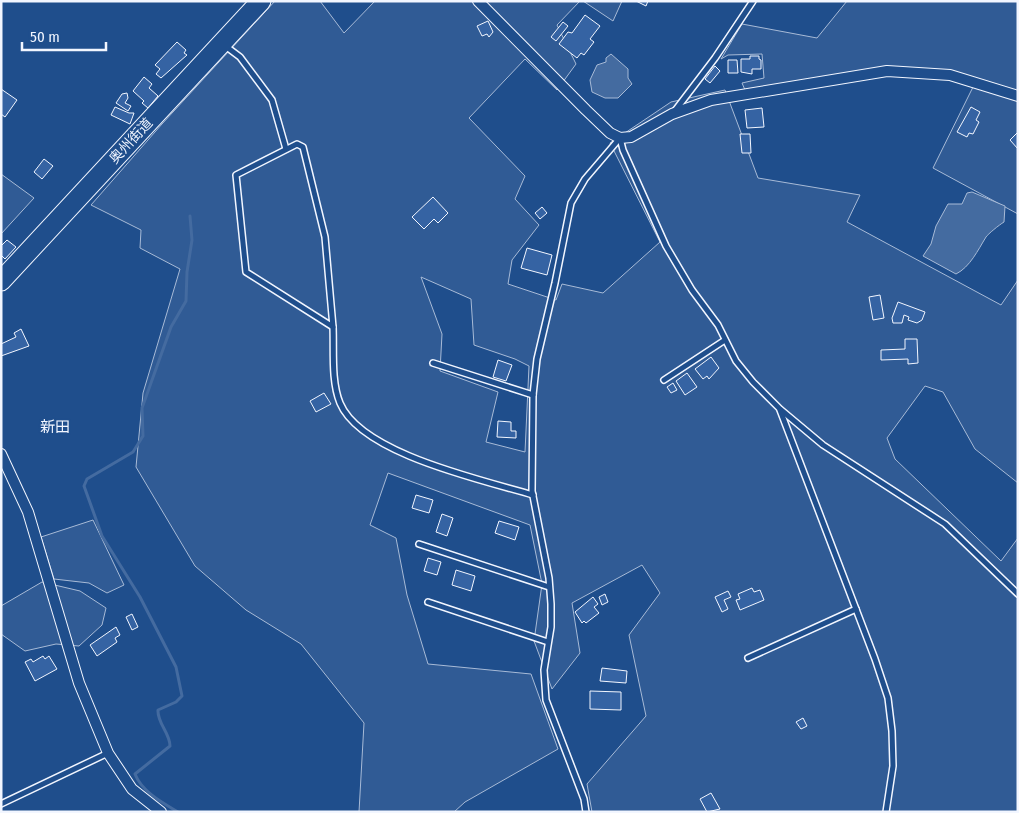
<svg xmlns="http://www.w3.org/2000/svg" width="1019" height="813" viewBox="0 0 1019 813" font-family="'Fira Sans Condensed','Noto Sans JP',sans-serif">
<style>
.built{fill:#305b95;stroke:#a8bbd7;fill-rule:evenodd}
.water{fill:#446ba0;stroke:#a8bbd7}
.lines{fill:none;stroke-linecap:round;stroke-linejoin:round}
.stream{stroke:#446ba0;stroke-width:3}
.building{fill:#3563a3;stroke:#f2f6ff}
.lane-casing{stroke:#f2f6ff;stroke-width:8}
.street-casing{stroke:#f2f6ff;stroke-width:12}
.highway-casing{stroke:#f2f6ff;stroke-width:21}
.lane{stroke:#1f4e8c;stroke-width:5}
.street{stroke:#1f4e8c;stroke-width:10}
.highway{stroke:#1f4e8c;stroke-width:19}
.labels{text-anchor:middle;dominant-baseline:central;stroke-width:4;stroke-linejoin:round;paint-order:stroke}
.street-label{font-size:14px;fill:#f2f6ff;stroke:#1f4e8c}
.neighbourhood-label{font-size:15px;fill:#f2f6ff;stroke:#1f4e8c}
</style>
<rect width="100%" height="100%" fill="#1f4e8c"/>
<g class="built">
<path d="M275 1H320L344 33 375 1H580L557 25 576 64 557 90 525 59 469 118 525 176 515 199 539 225 512 260 508 284 556 300 562 284 603 293 660 242 610 143 671 102 725 90 758 178 860 195 847 222 1001 305 1018 280V483L975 449 943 392 925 386 887 438 895 459 1001 561 1018 538V812H592L587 784 646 716 629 635 660 593 642 565 572 603 580 653 552 689 534 641 542 584 530 525 388 473 370 525 396 538 407 595 428 664 531 674 558 749 465 802 454 812H359L364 723 301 644 246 610 195 566 136 467 143 393 180 269 140 248 141 230 91 205 162 124ZM421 277 471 299 474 345 515 359 529 366 525 452 486 442 498 392 440 371 442 334Z"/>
<polygon points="583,1 622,1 613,21"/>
<polygon points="847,1 1018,1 1018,214 933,168 973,87 950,73 887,69 745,90 742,83 764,78 762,54 728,55 721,59 742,24 817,38"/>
<polygon points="1,174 34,198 1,234"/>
<polygon points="93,520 124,585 107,593 89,583 54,579 41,537"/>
<polygon points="42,582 80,591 106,608 102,625 79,646 56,644 25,651 1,634 1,606"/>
</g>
<g class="water">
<polygon points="611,54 628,69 628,78 632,84 618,98 605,98 592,92 590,80 597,65 606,62 606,58"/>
<path d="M972 192 1005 206 1004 222C999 225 988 234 986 237 978 250 970 267 956 274L923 256 931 244 936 226 948 204H962L967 193Z"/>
</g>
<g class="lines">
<path class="stream" d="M178 812C163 803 142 792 135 774L170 746C170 733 157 723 158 710L176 702 182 696 176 667 140 597 102 536 84 486 87 479 133 452 143 436 142 408 171 327 186 301 187 272 192 240 190 216"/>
</g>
<g class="building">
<polygon points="636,1 648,1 646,6"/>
<polygon points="585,15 600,26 590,39 594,42 584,55 581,53 577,58 559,44 568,32 572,33"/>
<polygon points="488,21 493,32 489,37 487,34 482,36 477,26"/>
<polygon points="563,22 568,26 556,41 551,37"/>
<polygon points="177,42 186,50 184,53 187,55 161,78 156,74 160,69 155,65"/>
<polygon points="750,56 759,56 759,59 761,60 761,69 752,69 752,74 741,72 741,59 750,59"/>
<polygon points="728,60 737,60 738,73 728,73"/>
<polygon points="715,66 720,71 710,83 705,79"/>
<polygon points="144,77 152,84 149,88 158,96 148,108 142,103 144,101 133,91"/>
<polygon points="1,89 17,100 5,117 1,114"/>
<polygon points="127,93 128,98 125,103 131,106 128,111 116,103 122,94"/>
<polygon points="115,107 129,113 134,113 130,124 111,115"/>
<polygon points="971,107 980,112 976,120 979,122 973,134 969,133 967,137 957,132"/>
<polygon points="762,108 764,127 747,128 745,110"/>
<polygon points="1018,132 1018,149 1010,140"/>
<polygon points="740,134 750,134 751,153 742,153"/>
<polygon points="44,159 53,166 42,179 34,172"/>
<polygon points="433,197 448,213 438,223 434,219 424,229 412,217"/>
<polygon points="542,207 547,213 540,219 535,213"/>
<polygon points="7,240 16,247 5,259 1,255 1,246"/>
<polygon points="527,248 552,255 547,275 521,268"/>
<polygon points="880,295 884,318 873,320 869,297"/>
<polygon points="898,302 925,312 922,320 917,323 908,320 909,317 904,315 902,323 893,323 892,318"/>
<polygon points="21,329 29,346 1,356 1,344 16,337 14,333"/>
<polygon points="905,339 917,339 918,363 908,364 908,359 881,360 881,350 905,349"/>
<polygon points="711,357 719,368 709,379 707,376 703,379 695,369"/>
<polygon points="498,360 512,365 506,381 493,377"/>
<polygon points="687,373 697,387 685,395 676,381"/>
<polygon points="673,383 677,390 671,393 667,387"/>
<polygon points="324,393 331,404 316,412 310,401"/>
<polygon points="498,421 511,422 511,431 516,431 516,438 497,437"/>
<polygon points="416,495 433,500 429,513 412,508"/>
<polygon points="442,514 453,518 447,536 436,532"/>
<polygon points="499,521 519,527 515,540 495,533"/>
<polygon points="428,558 441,562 437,575 424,571"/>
<polygon points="456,570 475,576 471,591 452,585"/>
<polygon points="752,588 754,592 760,590 764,600 740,610 736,600 740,599 738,594"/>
<polygon points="728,591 731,597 724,600 728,609 722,612 715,597"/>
<polygon points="605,594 608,602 602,605 599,597"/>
<polygon points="593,597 598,604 594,607 599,613 586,623 584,621 582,623 575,612"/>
<polygon points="132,614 138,627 132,630 126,617"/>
<polygon points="116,627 120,635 115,638 117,642 97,656 90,645"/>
<polygon points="43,656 45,659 49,656 57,669 35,681 25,662 31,659 33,662"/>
<polygon points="602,668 627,671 626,683 600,681"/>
<polygon points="590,691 621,692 621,710 590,709"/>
<polygon points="803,718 807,726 801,729 796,722"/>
<polygon points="711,793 720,809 707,812 700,799"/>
</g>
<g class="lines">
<g class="lane-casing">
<g id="lane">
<polyline points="224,45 240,57 272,100 286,149"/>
<polyline points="674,112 715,58 753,1"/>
<polyline points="620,138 623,150 666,246 692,290 718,325 736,361 753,382 780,409 823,445 945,524 1018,594"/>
<polygon points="297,144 303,147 325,237 333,327 246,272 236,175"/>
<path d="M333 327C334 351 331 381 340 403 361 454 483 480 533 495"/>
<polyline points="433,363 533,395"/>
<polyline points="664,380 725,340"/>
<polyline points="780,410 875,659 888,698 892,731 893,766 886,812"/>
<polyline points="419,544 549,587"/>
<polyline points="428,602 548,642"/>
<polyline points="748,658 856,609"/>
<polyline points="1,804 108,753"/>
<polyline points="586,812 584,799 546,700 544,670 551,627 551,604 549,578 532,491 533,395 537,359 555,283 571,203 585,179 620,138"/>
</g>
</g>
<g class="street-casing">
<g id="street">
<polyline points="478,1 586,110 610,133 620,138 631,137 672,114 711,100 887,71 950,75 1018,96"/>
<polyline points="1,454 28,512 79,683 108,753 132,789 161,812"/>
</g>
</g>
<g class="highway-casing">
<polyline id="highway" points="1,281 261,1"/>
</g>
<use href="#lane" class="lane"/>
<use href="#street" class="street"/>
<use href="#highway" class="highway"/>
</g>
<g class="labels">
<g class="street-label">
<text transform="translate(131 141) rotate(-47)">奥州街道</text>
</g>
<g class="neighbourhood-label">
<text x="55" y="427">新田</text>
</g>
</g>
<rect width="1019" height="813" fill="none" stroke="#f2f6ff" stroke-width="5"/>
<path d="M22 42v8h84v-8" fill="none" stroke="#f2f6ff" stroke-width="2.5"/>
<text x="30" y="42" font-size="15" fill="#f2f6ff" stroke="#1f4e8c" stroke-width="4" paint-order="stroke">50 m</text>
</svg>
